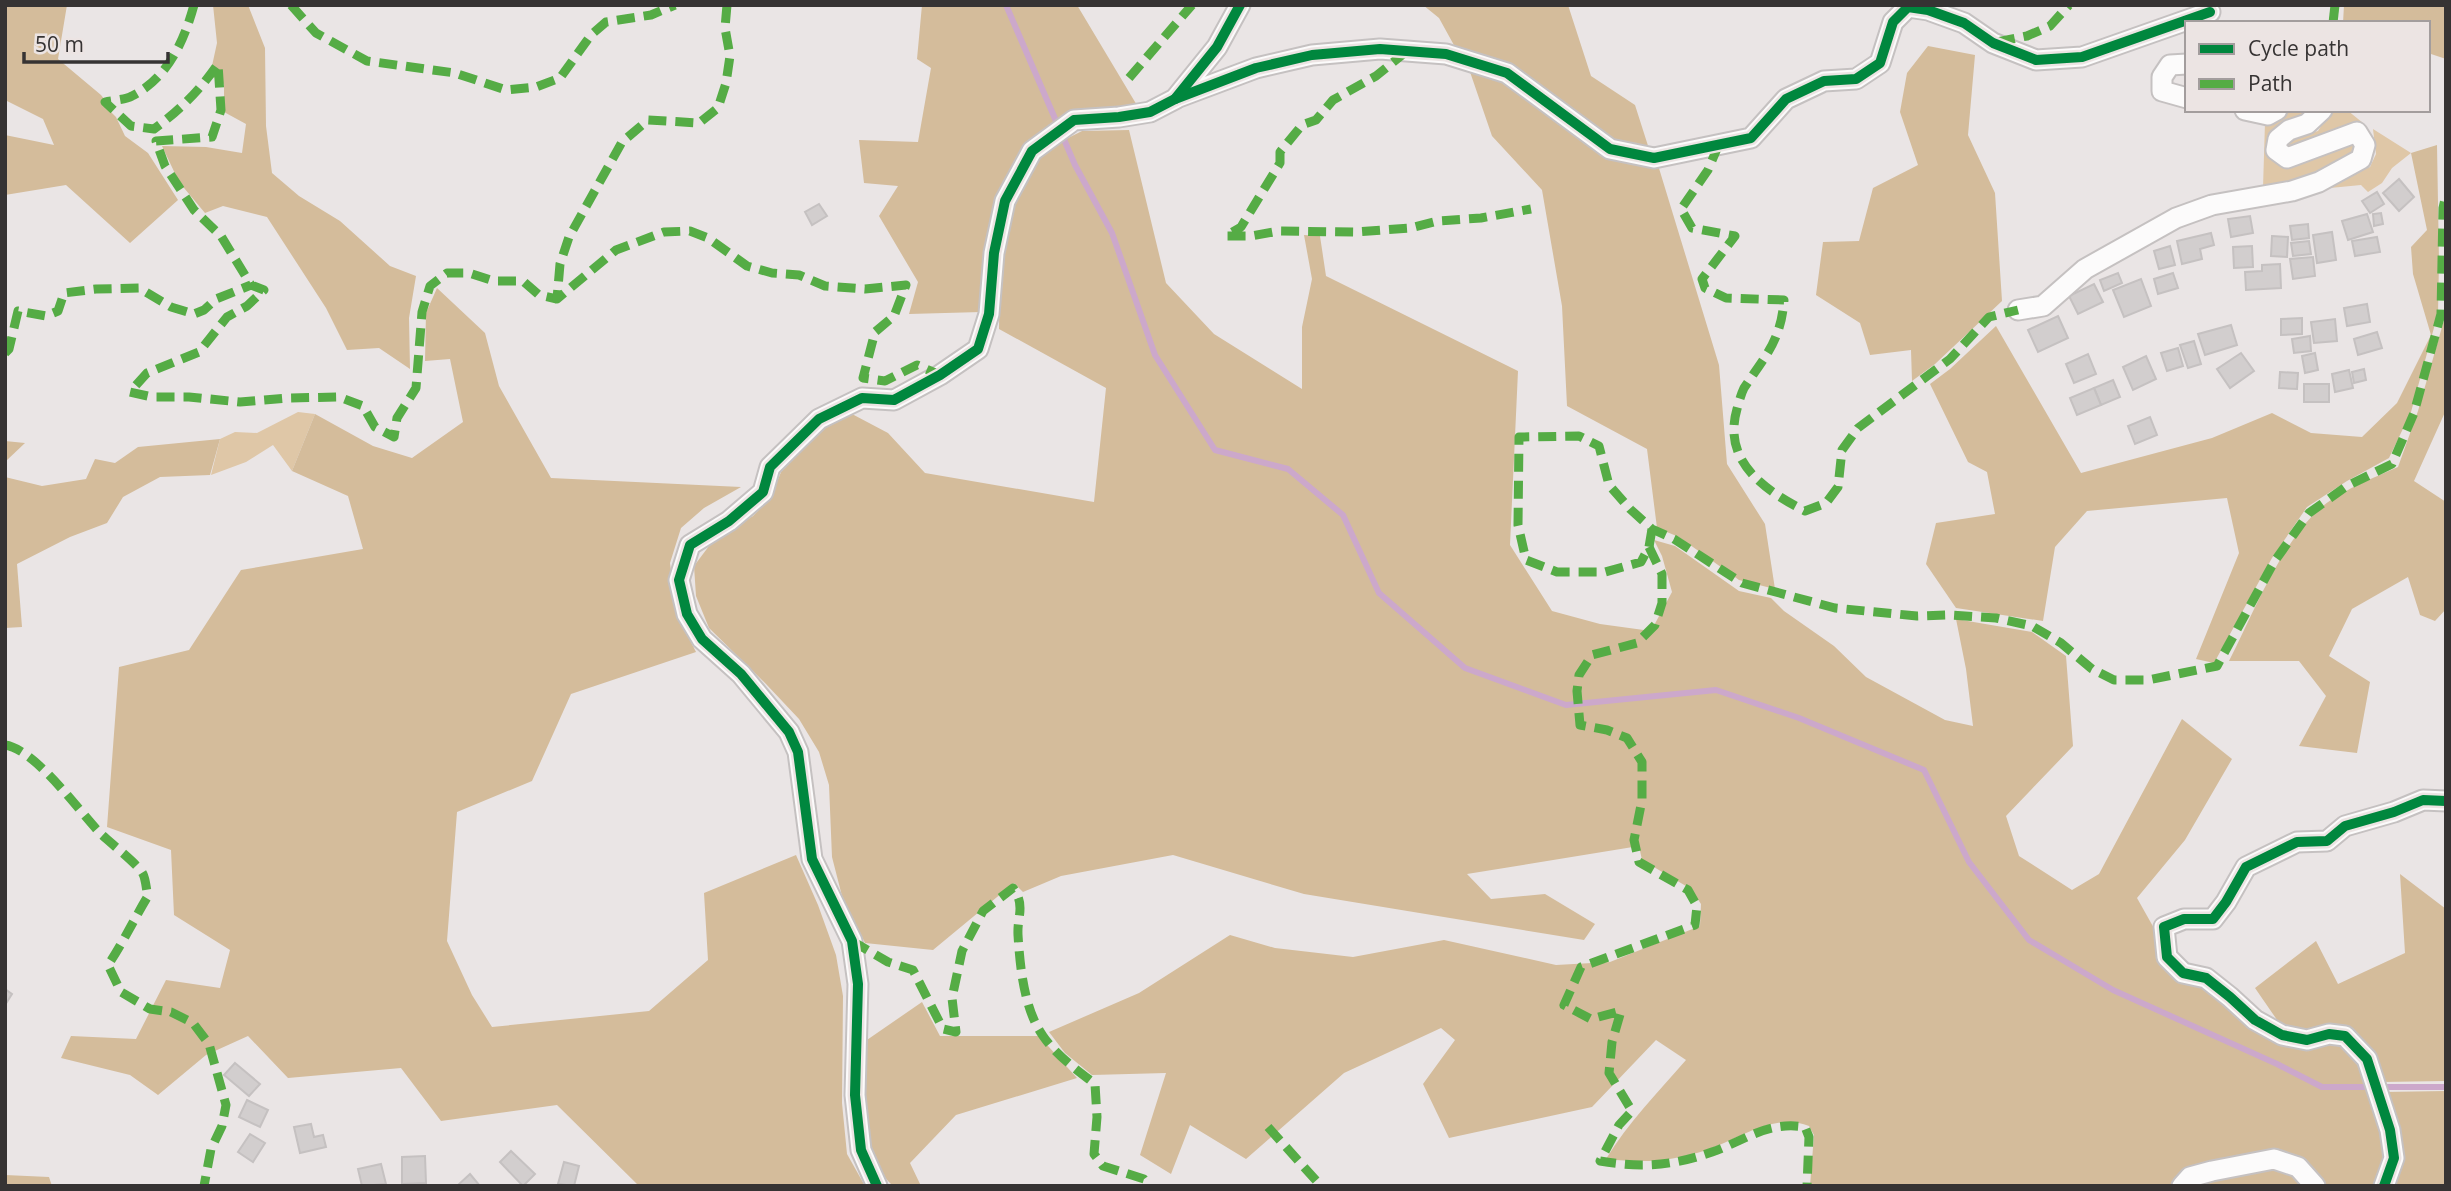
<svg xmlns="http://www.w3.org/2000/svg" width="2451" height="1191" viewBox="0 0 2451 1191" font-family="'Open Sans',sans-serif">
<style>
.green{fill:#dfc7a7}
.forest{fill:#d4bc9b}
.lines{fill:none;stroke-linecap:round;stroke-linejoin:round}
.stream{stroke:#cca8cb;stroke-width:6}
.building{fill:#d2cece;stroke:#c5c1c1;stroke-width:2}
.street-casing{stroke:#c5c1c1;stroke-width:23}
.street{stroke:#fcfbfb;stroke-width:19}
.quiet{stroke:#55ac45;stroke-width:9;stroke-dasharray:18 9;stroke-linecap:butt}
.cycleway-casing{stroke:#ece4e3;stroke-width:15}
.cycleway{stroke:#00873e;stroke-width:10}
</style>
<rect width="100%" height="100%" fill="#eae5e5"/>
<g class="green">
<polygon points="2288,110 2310,110 2270,157 2281,166 2301,164 2349,142 2355,148 2345,158 2305,181 2263,188 2265,122"/>
<polygon points="2331,110 2347,110 2363,123 2289,149 2288,139 2318,131"/>
<polygon points="2373,129 2411,153 2392,168 2382,183 2368,192 2361,185 2330,188 2349,174 2370,167 2376,154"/>
<polygon points="298,412 315,414 292,471 273,445 246,462 211,475 220,439 235,432 257,433"/>
</g>
<g class="forest">
<polygon points="5,5 67,5 58,59 101,95 104,99 102,103 116,117 125,136 148,153 178,200 130,243 66,185 5,195 5,135 54,145 43,119 5,100"/>
<polygon points="213,5 248,5 265,48 266,126 272,173 299,196 340,221 390,266 416,276 409,318 410,369 379,348 347,350 326,308 267,217 223,206 205,213 179,182 162,146 206,147 242,153 246,124 224,112 224,84 210,75 217,43"/>
<polygon points="922,5 1077,5 1138,107 1027,148 981,312 909,314 918,282 879,216 898,186 864,183 859,140 918,142 931,68 917,59"/>
<polygon points="1423,5 1568,5 1591,76 1635,105 1650,152 1610,144 1455,47 1439,18"/>
<polygon points="2344,5 2446,5 2446,59 2428,53 2428,23 2343,23"/>
<polygon points="1928,46 1975,55 1968,135 1995,193 2002,301 1935,364 1912,381 1911,350 1870,355 1860,323 1816,295 1823,242 1859,241 1873,188 1918,165 1900,112 1907,73"/>
<polygon points="1469,69 1505,82 1658,165 1719,365 1727,464 1765,524 1775,589 1739,580 1679,537 1657,528 1647,449 1567,406 1562,306 1542,190 1492,136"/>
<path d="M1129 130 1166 283 1214 334 1302 389V327L1312 279 1304 235 1320 236 1326 276 1518 371 1510 545 1552 611 1600 624 1651 631 1672 592 1662 556 1654 540 1675 546 1739 591 1771 598 1784 611 1834 646 1866 677 1945 720 1973 726 1966 669 1956 619 2032 632 2066 656 2073 746 2006 816 2019 856 2072 890 2099 874 2182 719 2232 759 2185 840 2137 898 2155 930 2162 966 2190 985 2209 989 2234 1014 2261 1035 2289 1045 2337 1040 2357 1054 2368 1078 2387 1155 2376 1186H2327L2310 1166 2291 1159 2177 1186H1810L1814 1135 1809 1126C1774 1112 1739 1139 1707 1150 1669 1162 1645 1163 1606 1159 1628 1123 1658 1092 1686 1060L1656 1040 1592 1107 1449 1138 1423 1084 1455 1040 1441 1028 1344 1073 1246 1159 1190 1125 1171 1174 1140 1155 1166 1073 1092 1075 1065 1053 1049 1032 1139 993 1230 935 1275 948 1353 957 1444 940 1556 965 1610 962 1700 926 1701 904 1691 889 1642 860 1639 846 1467 874 1491 899 1545 894 1595 924 1584 940 1304 894 1173 855 1061 876 1023 892 1014 883 933 950 865 943 842 896 832 857 829 785 819 752 799 719 766 684 709 628 696 596 694 566 712 542 753 516 771 497 781 472 824 427 852 414 888 433 925 473 1094 502 1106 388 999 329 1000 264 1005 235 1017 196 1040 156 1054 145 1082 131Z"/>
<polygon points="2437,145 2439,261 2438,313 2411,412 2389,458 2347,481 2307,507 2272,558 2214,663 2196,659 2239,553 2227,498 2087,511 2055,547 2043,621 1956,608 1926,564 1936,523 1995,514 1987,472 1968,462 1930,384 1950,369 1996,326 2081,473 2212,438 2272,413 2311,433 2362,437 2397,403 2431,335 2413,274 2411,247 2427,230 2411,153"/>
<polygon points="437,288 485,333 499,386 551,478 741,487 704,508 681,528 670,563 676,612 696,652 571,694 532,781 457,812 447,941 472,995 492,1027 649,1011 708,960 704,893 796,855 818,905 836,955 843,996 842,1103 847,1154 865,1186 639,1186 557,1105 441,1121 401,1068 288,1078 248,1036 206,1055 158,1095 130,1075 61,1058 71,1036 136,1039 166,980 220,988 230,950 174,915 171,850 107,827 119,667 189,650 241,570 363,549 348,496 292,471 315,414 373,446 412,458 463,422 450,359 425,361 426,313"/>
<path d="M2446 313V410L2414 481 2446 502V609L2435 621 2420 615 2408 577 2352 609 2329 656 2370 682 2357 753 2299 746 2326 696 2299 661H2229C2254 612 2275 556 2313 515 2334 493 2371 479 2398 467L2418 411Z"/>
<polygon points="220,439 210,475 160,477 123,497 107,523 70,537 17,564 22,627 5,628 5,477 42,486 86,479 95,459 115,463 138,447"/>
<polygon points="5,441 25,443 5,462"/>
<polygon points="2400,874 2446,909 2446,1081 2381,1082 2374,1056 2350,1028 2330,1025 2308,1034 2284,1030 2255,988 2316,941 2338,984 2405,953"/>
<path d="M922 1002 940 1036H1039L1077 1078 956 1115 910 1163 921 1186H893C858 1154 864 1085 864 1042Z"/>
<polygon points="2446,1091 2446,1186 2393,1186 2383,1092"/>
<polygon points="2275,1163 2308,1186 2188,1186"/>
<polygon points="5,1175 49,1177 52,1186 5,1186"/>
</g>
<g class="lines">
<polyline class="stream" points="1006,5 1075,165 1112,233 1155,355 1215,450 1288,469 1343,515 1379,593 1465,668 1566,705 1716,690 1799,718 1924,770 1969,862 2029,940 2113,990 2277,1064 2322,1087 2446,1087"/>
</g>
<g class="building">
<polygon points="2399,179 2414,197 2399,211 2383,193"/>
<polygon points="2377,192 2384,204 2370,213 2362,201"/>
<polygon points="819,204 827,216 812,225 805,212"/>
<polygon points="2381,213 2383,224 2374,226 2373,214"/>
<polygon points="2367,214 2373,232 2348,240 2342,221"/>
<polygon points="2250,216 2253,233 2231,237 2228,219"/>
<polygon points="2308,224 2309,238 2292,240 2290,226"/>
<polygon points="2332,232 2336,260 2317,263 2313,235"/>
<polygon points="2211,233 2214,245 2200,249 2202,259 2182,264 2177,241"/>
<polygon points="2272,236 2288,237 2287,257 2271,256"/>
<polygon points="2377,237 2380,252 2355,256 2352,241"/>
<polygon points="2309,241 2311,254 2293,256 2291,243"/>
<polygon points="2170,246 2175,265 2159,269 2154,251"/>
<polygon points="2252,246 2253,267 2234,268 2233,247"/>
<polygon points="2313,257 2315,276 2293,279 2290,259"/>
<polygon points="2280,264 2281,288 2246,290 2245,272 2262,271 2262,265"/>
<polygon points="2118,273 2122,283 2104,291 2100,280"/>
<polygon points="2173,273 2178,288 2158,294 2154,279"/>
<polygon points="2141,279 2151,306 2124,317 2113,290"/>
<polygon points="2094,284 2103,302 2078,314 2069,296"/>
<polygon points="2367,304 2370,322 2347,326 2344,308"/>
<polygon points="2058,316 2068,338 2038,352 2028,330"/>
<polygon points="2302,318 2302,334 2281,335 2281,319"/>
<polygon points="2335,319 2337,341 2314,343 2311,322"/>
<polygon points="2231,325 2237,345 2205,355 2198,334"/>
<polygon points="2377,332 2382,348 2358,355 2354,339"/>
<polygon points="2310,336 2311,351 2294,353 2292,339"/>
<polygon points="2194,341 2201,364 2188,368 2180,345"/>
<polygon points="2178,348 2183,366 2167,371 2161,353"/>
<polygon points="2241,353 2254,371 2230,388 2217,369"/>
<polygon points="2315,353 2318,370 2305,373 2302,356"/>
<polygon points="2088,354 2096,374 2074,383 2066,364"/>
<polygon points="2146,356 2156,379 2133,390 2123,367"/>
<polygon points="2364,369 2366,380 2354,383 2352,372"/>
<polygon points="2349,370 2353,388 2335,392 2332,374"/>
<polygon points="2280,372 2298,373 2297,389 2279,388"/>
<polygon points="2113,380 2120,397 2101,405 2094,388"/>
<rect x="2304" y="384" width="25" height="18"/>
<polygon points="2094,388 2101,405 2077,415 2070,398"/>
<polygon points="2150,417 2157,435 2135,444 2128,426"/>
<polygon points="5,989 12,994 5,1005"/>
<polygon points="235,1063 260,1084 249,1096 224,1075"/>
<polygon points="247,1100 268,1110 260,1127 239,1117"/>
<polygon points="311,1124 314,1137 323,1135 326,1147 300,1153 294,1127"/>
<polygon points="250,1134 265,1143 253,1162 238,1152"/>
<polygon points="511,1151 535,1174 523,1186 500,1162"/>
<polygon points="425,1156 426,1183 402,1184 402,1157"/>
<polygon points="564,1162 579,1166 574,1186 558,1184"/>
<polygon points="381,1164 386,1184 362,1186 358,1169"/>
<polygon points="470,1174 480,1186 457,1186"/>
</g>
<g class="lines">
<g class="street-casing">
<g id="street">
<polyline points="2187,64 2170,65 2162,77 2162,91 2187,98"/>
<polyline points="1176,98 1256,68 1312,55 1380,49 1446,54 1507,73 1610,149 1654,158 1751,138 1786,99 1824,81 1856,79 1880,63 1893,22 1908,7 1928,10 1964,23 1993,43 2036,60 2082,57 2210,12"/>
<polyline points="2245,110 2268,115 2277,110"/>
<polyline points="2018,310 2043,306 2085,269 2176,218 2212,205 2292,191 2319,182 2361,159 2365,145 2357,132 2287,158 2276,150 2278,139 2289,130 2307,124 2322,110"/>
<polyline points="877,1186 861,1150 855,1095 858,984 852,941 812,859 798,752 789,732 741,674 702,639 687,614 679,580 690,545 729,521 763,492 770,467 819,419 862,398 894,400 940,375 978,349 989,314 994,253 1005,201 1032,151 1074,120 1119,117 1150,112 1175,99 1217,47 1240,5"/>
<polyline points="2182,1186 2190,1177 2212,1171 2274,1159 2298,1167 2315,1186"/>
<polyline points="2384,1186 2394,1158 2390,1130 2367,1059 2345,1036 2329,1034 2307,1040 2282,1035 2255,1020 2230,997 2206,978 2183,973 2167,957 2164,927 2184,919 2213,919 2226,902 2246,867 2297,842 2327,841 2345,826 2394,812 2423,800 2446,801"/>
</g>
</g>
<use href="#street" class="street"/>
<g class="quiet">
<path d="M194 5C184 41 168 78 132 96 125 100 113 100 105 102L131 126 154 129C180 110 200 90 218 64L221 110 212 137 156 141 165 166 194 210 221 236 251 285 264 290 247 306 227 317 199 352 147 373 130 392 152 397H189L240 402 287 398 339 397 363 406 375 427 394 437 397 418 416 388 422 312 430 286 447 273H469L494 281H523L539 295 557 299"/>
<polyline points="291,5 316,33 367,61 455,73 506,90 536,87 560,78 591,35 606,22 651,15 675,5"/>
<polyline points="727,5 725,28 730,56 726,83 718,108 699,123 648,120 622,142 569,237 560,264 557,299 616,250 664,232 690,231 708,238 747,266 772,273 799,275 825,286 865,289 906,285 894,316 875,332 863,378 885,381 917,365 940,375"/>
<polyline points="2333,23 2335,5"/>
<polyline points="1997,42 2027,36 2050,26 2069,5"/>
<polyline points="1407,51 1376,76 1333,100 1316,120 1302,125 1280,152 1280,163 1241,227 1226,236 1251,236 1279,231 1354,232 1410,228 1438,221 1481,218 1531,209"/>
<polyline points="1129,78 1192,5"/>
<path d="M1719 144 1708 170 1681 209 1692 228 1735 236 1702 279 1705 288 1726 298 1784 300C1781 341 1765 356 1744 388 1741 394 1739 402 1737 409 1722 461 1764 490 1805 511L1826 503 1838 487 1842 450 1858 428 1950 359 1989 317 2018 310"/>
<polyline points="5,353 9,349 18,311 46,316 58,311 64,293 96,289 139,288 171,307 194,314 204,310 216,299 251,285"/>
<polyline points="1652,529 1649,547 1641,562 1605,572 1557,572 1526,560 1518,525 1519,437 1579,436 1599,446 1609,485 1630,509 1652,529 1674,539 1742,583 1835,608 1917,616 1949,615 1996,618 2032,626 2061,643 2092,669 2114,680 2148,680 2217,666 2274,562 2309,513 2347,486 2392,464 2414,413 2441,314 2443,208 2446,195"/>
<path d="M1649 547 1662 574V603L1655 625 1637 643 1592 655 1579 675 1577 691 1580 725 1607 730 1627 738 1642 762V800L1634 840 1639 862 1688 890 1697 906 1695 925 1581 967 1564 1005 1591 1019 1621 1011 1612 1042 1609 1073 1632 1111 1619 1125 1600 1161C1640 1168 1673 1166 1712 1152 1746 1140 1767 1121 1805 1127L1809 1137 1807 1186"/>
<path d="M5 745C35 749 79 811 100 833 109 842 139 865 143 874 146 880 146 889 148 896 134 919 123 943 108 965L121 992 150 1009 171 1012 193 1023 209 1044 226 1105 222 1126 211 1149 204 1186"/>
<path d="M852 941 888 962 913 970 943 1029 956 1032 952 998 962 951 983 911 1013 888C1026 906 1017 915 1018 935 1020 967 1024 1009 1043 1036 1056 1055 1077 1070 1095 1084L1097 1117 1094 1154 1103 1166 1144 1179 1149 1186"/>
<polyline points="1268,1127 1321,1186"/>
</g>
<g class="cycleway-casing">
<g id="cycleway">
<polyline points="1175,99 1256,68 1312,55 1380,49 1446,54 1507,73 1610,149 1654,158 1751,138 1786,99 1824,81 1856,79 1880,63 1893,22 1908,7 1928,10 1964,23 1993,43 2036,60 2082,57 2210,12"/>
<polyline points="877,1186 861,1150 855,1095 858,984 852,941 812,859 798,752 789,732 741,674 702,639 687,614 679,580 690,545 729,521 763,492 770,467 819,419 862,398 894,400 940,375 978,349 989,314 994,253 1005,201 1032,151 1074,120 1119,117 1150,112 1175,99 1217,47 1240,5"/>
<polyline points="2384,1186 2394,1158 2390,1130 2367,1059 2345,1036 2329,1034 2307,1040 2282,1035 2255,1020 2230,997 2206,978 2183,973 2167,957 2164,927 2184,919 2213,919 2226,902 2246,867 2297,842 2327,841 2345,826 2394,812 2423,800 2446,801"/>
</g>
</g>
<use href="#cycleway" class="cycleway"/>
</g>
<rect width="2451" height="1191" fill="none" stroke="#363333" stroke-width="14"/>
<rect x="2185" y="21" width="245" height="91" fill="#ece4e3" stroke="#a39d9d" stroke-width="2"/>
<rect x="2199" y="44" width="35" height="10" fill="#00873e" stroke="#a39d9d" stroke-width="2"/>
<text x="2248" y="56" font-size="21" fill="#363333">Cycle path</text>
<rect x="2199" y="79" width="35" height="10" fill="#55ac45" stroke="#a39d9d" stroke-width="2"/>
<text x="2248" y="91" font-size="21" fill="#363333">Path</text>
<path d="M24 52v10h144v-10" fill="none" stroke="#363333" stroke-width="3.5"/>
<text x="35" y="52" font-size="21" fill="#363333" stroke="#ece4e3" stroke-width="5" paint-order="stroke">50 m</text>
</svg>
